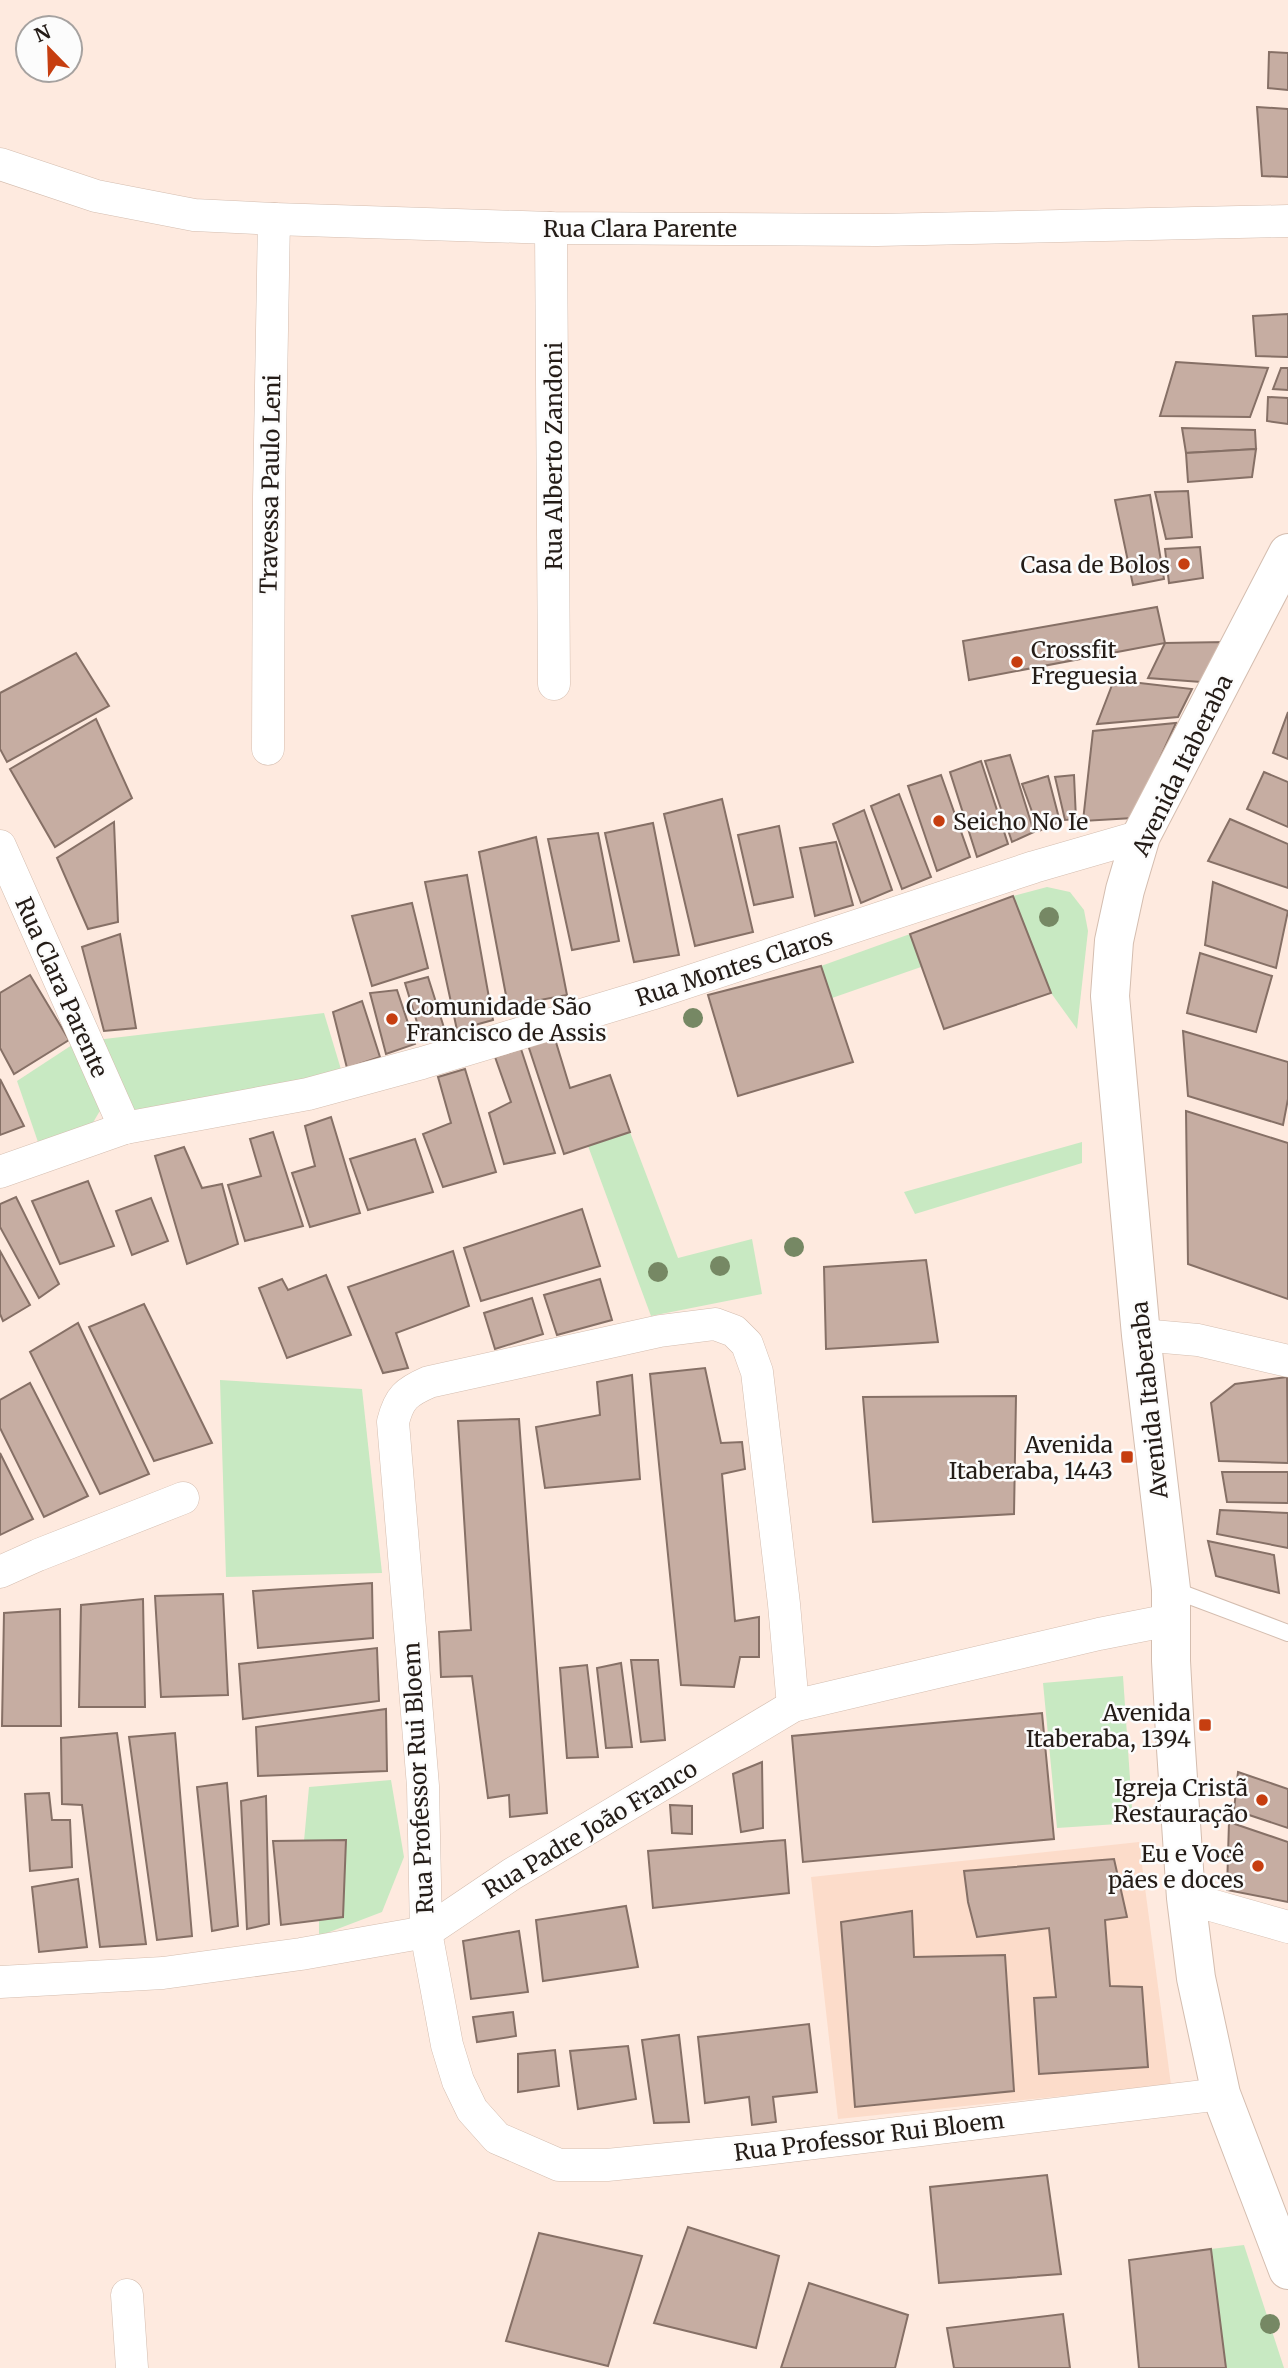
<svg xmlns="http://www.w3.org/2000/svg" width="1288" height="2368" viewBox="0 0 1288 2368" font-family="Merriweather,serif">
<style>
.built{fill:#fcdcca}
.green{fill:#c8e9c2}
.building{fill:#c6ada2;stroke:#867066;stroke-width:2}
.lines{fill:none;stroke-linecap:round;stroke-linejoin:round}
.lane-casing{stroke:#d4bdaf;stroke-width:18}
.street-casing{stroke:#d4bdaf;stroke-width:33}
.secondary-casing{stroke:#d4bdaf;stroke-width:40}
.lane{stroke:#fff;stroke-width:16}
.street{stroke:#fff;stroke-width:32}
.secondary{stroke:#fff;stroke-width:38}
.tree{fill:#768864}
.poi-dot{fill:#c63e10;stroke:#fcfcfc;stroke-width:2.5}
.labels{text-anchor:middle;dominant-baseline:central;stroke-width:5;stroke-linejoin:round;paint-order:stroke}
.street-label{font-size:23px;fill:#241c17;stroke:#fcfcfc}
.poi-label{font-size:23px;fill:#241c17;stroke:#fcfcfc;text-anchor:end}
</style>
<rect width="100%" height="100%" fill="#feeadf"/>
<polygon class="built" points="1139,1842 1171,2085 838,2119 811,1877"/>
<g class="green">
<polygon points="1047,887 1070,892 1084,910 1088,931 1077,1029 1051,993 1013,896"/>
<polygon points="910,934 921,967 832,998 821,966"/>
<polygon points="324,1013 343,1076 124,1121 96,1040"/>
<polygon points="72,1045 101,1109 88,1131 39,1145 17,1081"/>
<polygon points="630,1132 678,1258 752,1239 762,1294 651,1316 588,1146"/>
<polygon points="1082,1142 1082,1163 915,1214 904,1192"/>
<polygon points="220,1380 362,1389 382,1573 226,1577"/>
<polygon points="1123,1676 1133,1823 1057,1828 1043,1683"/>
<polygon points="391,1780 404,1857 382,1912 319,1936 319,1920 343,1916 346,1840 304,1841 309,1787"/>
<polygon points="1244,2245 1284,2368 1226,2368 1211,2249"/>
</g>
<g class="building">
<polygon points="1269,52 1288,53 1288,90 1268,88"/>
<polygon points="1257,107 1288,109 1288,177 1262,176"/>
<polygon points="1288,314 1288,357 1256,356 1253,316"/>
<polygon points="1176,362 1268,368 1250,417 1160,416"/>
<polygon points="1281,368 1288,368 1288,390 1273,389"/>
<polygon points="1268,397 1288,398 1288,424 1267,421"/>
<polygon points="1182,428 1255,430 1256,449 1186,453"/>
<polygon points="1256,449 1252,477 1188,482 1186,453"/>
<polygon points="1188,491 1192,537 1166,539 1155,492"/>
<polygon points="1150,495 1164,579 1133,585 1115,500"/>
<polygon points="1200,547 1203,578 1169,583 1165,549"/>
<polygon points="1157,607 1165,643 969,680 963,641"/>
<polygon points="1225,642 1201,682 1148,678 1165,643"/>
<polygon points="76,653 109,706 7,762 0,749 0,693"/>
<polygon points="1114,680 1192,689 1178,717 1097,724"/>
<polygon points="1288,712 1288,759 1273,753"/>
<polygon points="96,719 132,798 55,847 10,769"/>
<polygon points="1176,723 1133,818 1083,821 1093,731"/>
<polygon points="1010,755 1034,832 1012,842 985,761"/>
<polygon points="981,761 1008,844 977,857 950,772"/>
<polygon points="1264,772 1288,782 1288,827 1247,809"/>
<polygon points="941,775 970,857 937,871 908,786"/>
<polygon points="1074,775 1076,819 1065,820 1055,777"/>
<polygon points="1048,776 1060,822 1039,831 1022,784"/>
<polygon points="899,794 931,877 902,889 871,806"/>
<polygon points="722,799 753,932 695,946 664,814"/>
<polygon points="864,810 892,890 861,903 833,824"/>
<polygon points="1230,819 1288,844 1288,888 1208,861"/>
<polygon points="114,822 118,922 88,929 57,858"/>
<polygon points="653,823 679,955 634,962 605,833"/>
<polygon points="779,826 793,897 754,905 738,835"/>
<polygon points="598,833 619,941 572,950 548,839"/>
<polygon points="536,837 567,995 508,1006 479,852"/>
<polygon points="836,842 853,905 815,916 800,848"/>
<polygon points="467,875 493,1020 457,1030 425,882"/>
<polygon points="1213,882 1288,911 1276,968 1205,945"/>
<polygon points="1013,896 1051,993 944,1029 910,934"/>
<polygon points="412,903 428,968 372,986 352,916"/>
<polygon points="120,934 136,1028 104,1031 82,947"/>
<polygon points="1200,953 1272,976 1256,1032 1187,1013"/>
<polygon points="821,966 853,1062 738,1096 708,995"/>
<polygon points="30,975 69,1040 14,1074 0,1048 0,993"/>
<polygon points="428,977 446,1034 423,1042 405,983"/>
<polygon points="397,990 415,1044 386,1054 370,993"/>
<polygon points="362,1001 380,1057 347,1068 333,1012"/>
<polygon points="1183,1031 1288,1062 1288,1099 1283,1125 1188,1096"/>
<polygon points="555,1039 570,1088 610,1075 630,1132 564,1154 528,1045"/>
<polygon points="521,1049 555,1153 504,1164 489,1113 511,1102 495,1057"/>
<polygon points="465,1069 496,1172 443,1187 423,1134 451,1123 438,1077"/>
<polygon points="0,1079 24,1126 0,1135"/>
<polygon points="1186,1111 1288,1143 1288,1299 1188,1264"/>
<polygon points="331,1117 360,1213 310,1227 292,1173 315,1166 305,1126"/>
<polygon points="273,1132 303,1226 245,1241 228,1185 261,1176 250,1139"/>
<polygon points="415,1139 433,1192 368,1210 350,1159"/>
<polygon points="184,1147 202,1188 222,1184 238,1244 187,1264 155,1156"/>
<polygon points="88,1181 114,1246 60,1264 32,1201"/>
<polygon points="16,1197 59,1284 39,1298 0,1227 0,1204"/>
<polygon points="151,1198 168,1241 132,1255 116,1211"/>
<polygon points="582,1209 600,1266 481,1301 464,1248"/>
<polygon points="0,1251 30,1305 3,1321 0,1314"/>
<polygon points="453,1251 469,1306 396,1333 408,1368 383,1373 348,1287"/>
<polygon points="926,1260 938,1342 826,1349 824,1267"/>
<polygon points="326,1275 351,1335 287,1358 259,1288 282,1279 288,1290"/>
<polygon points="600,1279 612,1320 557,1335 544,1295"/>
<polygon points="532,1298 543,1334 495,1349 484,1313"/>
<polygon points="144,1304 212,1443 154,1461 89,1327"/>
<polygon points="78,1323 149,1474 100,1494 30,1352"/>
<polygon points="705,1368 721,1443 742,1442 745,1469 722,1474 735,1621 759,1617 759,1657 740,1657 734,1687 681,1685 650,1374"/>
<polygon points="632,1375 640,1479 545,1488 536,1427 600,1415 597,1382"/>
<polygon points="1287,1377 1288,1463 1219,1461 1211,1403 1235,1384"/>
<polygon points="30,1383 88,1496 44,1517 0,1428 0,1400"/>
<polygon points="1016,1396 1014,1514 873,1522 863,1397"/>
<polygon points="519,1419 547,1813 510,1817 509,1795 488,1798 472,1676 441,1677 439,1632 471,1630 458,1421"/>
<polygon points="0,1453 33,1519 0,1535"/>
<polygon points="1222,1472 1288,1472 1288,1503 1227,1502"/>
<polygon points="1220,1510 1288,1513 1288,1548 1217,1534"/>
<polygon points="1208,1541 1274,1555 1279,1593 1216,1576"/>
<polygon points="372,1583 373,1638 258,1648 253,1591"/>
<polygon points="223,1594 228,1695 161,1697 155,1596"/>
<polygon points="143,1599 145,1707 79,1707 81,1605"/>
<polygon points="60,1609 61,1726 2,1726 4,1613"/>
<polygon points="377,1648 379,1701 243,1719 239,1664"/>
<polygon points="631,1660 658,1660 665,1740 641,1742"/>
<polygon points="621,1663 632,1747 606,1748 597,1668"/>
<polygon points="587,1665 598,1757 567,1758 560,1668"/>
<polygon points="386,1709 387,1771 258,1776 256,1727"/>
<polygon points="1042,1713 1054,1839 803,1862 792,1736"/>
<polygon points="117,1733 146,1944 100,1947 82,1805 62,1804 61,1738"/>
<polygon points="175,1733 192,1936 157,1940 129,1737"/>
<polygon points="762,1762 763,1828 741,1832 733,1774"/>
<polygon points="1238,1772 1288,1789 1288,1828 1234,1810"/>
<polygon points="227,1783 238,1926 212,1931 197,1787"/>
<polygon points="49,1793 52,1820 70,1820 72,1867 30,1871 25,1794"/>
<polygon points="266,1796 269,1924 247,1929 241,1801"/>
<polygon points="670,1805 692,1806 692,1834 672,1833"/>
<polygon points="1229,1822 1288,1842 1288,1902 1227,1890"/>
<polygon points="346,1840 343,1917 281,1925 273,1841"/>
<polygon points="785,1840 789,1893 653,1908 648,1851"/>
<polygon points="1114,1859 1127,1917 1105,1920 1110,1986 1142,1987 1148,2067 1039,2074 1034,1998 1056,1997 1049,1928 977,1937 968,1902 964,1871"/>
<polygon points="78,1879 87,1947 39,1952 32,1887"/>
<polygon points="626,1906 638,1967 543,1981 536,1920"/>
<polygon points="912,1911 914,1957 1005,1955 1014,2091 855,2107 841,1922"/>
<polygon points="519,1931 528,1992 471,1999 463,1941"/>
<polygon points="513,2012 516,2036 477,2042 473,2017"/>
<polygon points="809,2024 817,2092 773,2097 776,2122 752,2125 749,2097 705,2103 698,2037"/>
<polygon points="679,2035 689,2122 654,2123 642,2040"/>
<polygon points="628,2046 636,2099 578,2109 570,2051"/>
<polygon points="555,2050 559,2086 518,2092 518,2054"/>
<polygon points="1047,2175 1061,2274 939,2283 930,2187"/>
<polygon points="688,2227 779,2256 756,2348 654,2323"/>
<polygon points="539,2233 642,2256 608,2366 506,2341"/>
<polygon points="1211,2249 1226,2368 1139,2368 1129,2260"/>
<polygon points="809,2283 908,2315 895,2368 781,2368"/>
<polygon points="1063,2314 1070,2368 954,2368 947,2328"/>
</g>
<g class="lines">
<g class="lane-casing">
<polyline id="lane" points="1171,1589 1288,1633"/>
</g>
<g class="street-casing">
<g id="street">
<polyline points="0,164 96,196 194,215 274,219 551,228 877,230 1288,221"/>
<polyline points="551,228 554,684"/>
<polyline points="268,749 269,497 274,219"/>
<polyline points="0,846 125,1128"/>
<polyline points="0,1172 125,1128 308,1094 422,1063 651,994 1034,867 1141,836"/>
<polyline points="1141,1335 1198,1340 1288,1361"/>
<polyline points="0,1572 38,1555 183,1498"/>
<path d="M793 1706 784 1604 757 1372 747 1344 734 1331 715 1324 660 1331 429 1382C406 1392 399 1398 393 1422L423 1786 426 1932 447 2045 458 2081 472 2110 497 2138 559 2165H607L748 2151 1221 2094"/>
<polyline points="1186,1898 1288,1927"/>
<polyline points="0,1982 163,1973 301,1954 426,1932 512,1874 793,1706 1099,1634 1170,1620"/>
<polyline points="127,2295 132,2368"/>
</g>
</g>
<g class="secondary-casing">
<polyline id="secondary" points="1288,553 1141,836 1125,890 1114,941 1110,996 1141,1335 1171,1589 1171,1661 1175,1734 1186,1898 1196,1978 1221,2094 1288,2270"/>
</g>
<use href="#lane" class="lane"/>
<use href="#street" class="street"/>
<use href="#secondary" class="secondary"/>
</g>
<g class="tree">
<circle cx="1049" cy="917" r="10"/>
<circle cx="693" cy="1018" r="10"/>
<circle cx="794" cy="1247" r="10"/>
<circle cx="720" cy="1266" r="10"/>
<circle cx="658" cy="1272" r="10"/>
<circle cx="1270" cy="2324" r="10"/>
</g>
<g class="poi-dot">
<circle cx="1184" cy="564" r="7"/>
<circle cx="1017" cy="662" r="7"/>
<circle cx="939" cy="821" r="7"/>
<circle cx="392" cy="1019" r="7"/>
<rect x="1120" y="1450" width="14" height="14" rx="3.5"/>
<rect x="1198" y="1718" width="14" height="14" rx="3.5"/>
<circle cx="1262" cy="1800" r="7"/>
<circle cx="1258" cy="1866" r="7"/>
</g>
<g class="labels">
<g class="street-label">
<text x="640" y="228">Rua Clara Parente</text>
<text transform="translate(553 456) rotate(-90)">Rua Alberto Zandoni</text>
<text transform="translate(270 484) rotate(-89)">Travessa Paulo Leni</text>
<text transform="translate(1182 765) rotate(-64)">Avenida Itaberaba</text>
<text transform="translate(734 967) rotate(-18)">Rua Montes Claros</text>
<text transform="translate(62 987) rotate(66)">Rua Clara Parente</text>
<text transform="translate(1149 1400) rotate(-96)">Avenida Itaberaba</text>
<text transform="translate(418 1778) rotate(-93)">Rua Professor Rui Bloem</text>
<text transform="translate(590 1829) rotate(-31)">Rua Padre João Franco</text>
<text transform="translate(869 2136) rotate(-7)">Rua Professor Rui Bloem</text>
</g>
<g class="poi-label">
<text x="1170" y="564">Casa de Bolos</text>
<text x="1031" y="649" text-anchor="start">Crossfit<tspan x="1031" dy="26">Freguesia</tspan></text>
<text x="953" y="821" text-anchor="start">Seicho No Ie</text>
<text x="406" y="1006" text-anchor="start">Comunidade São<tspan x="406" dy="26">Francisco de Assis</tspan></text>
<text x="1113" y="1444">Avenida<tspan x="1113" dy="26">Itaberaba, 1443</tspan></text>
<text x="1191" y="1712">Avenida<tspan x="1191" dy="26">Itaberaba, 1394</tspan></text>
<text x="1248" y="1787">Igreja Cristã<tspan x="1248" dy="26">Restauração</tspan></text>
<text x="1244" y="1853">Eu e Você<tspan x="1244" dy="26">pães e doces</tspan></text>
</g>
</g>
<g transform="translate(49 49) rotate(337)"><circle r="33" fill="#fcfcfc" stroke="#a6a2a0" stroke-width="2"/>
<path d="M0-5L12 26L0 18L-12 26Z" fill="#c63e10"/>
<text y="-10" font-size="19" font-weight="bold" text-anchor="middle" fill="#241c17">N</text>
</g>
</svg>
